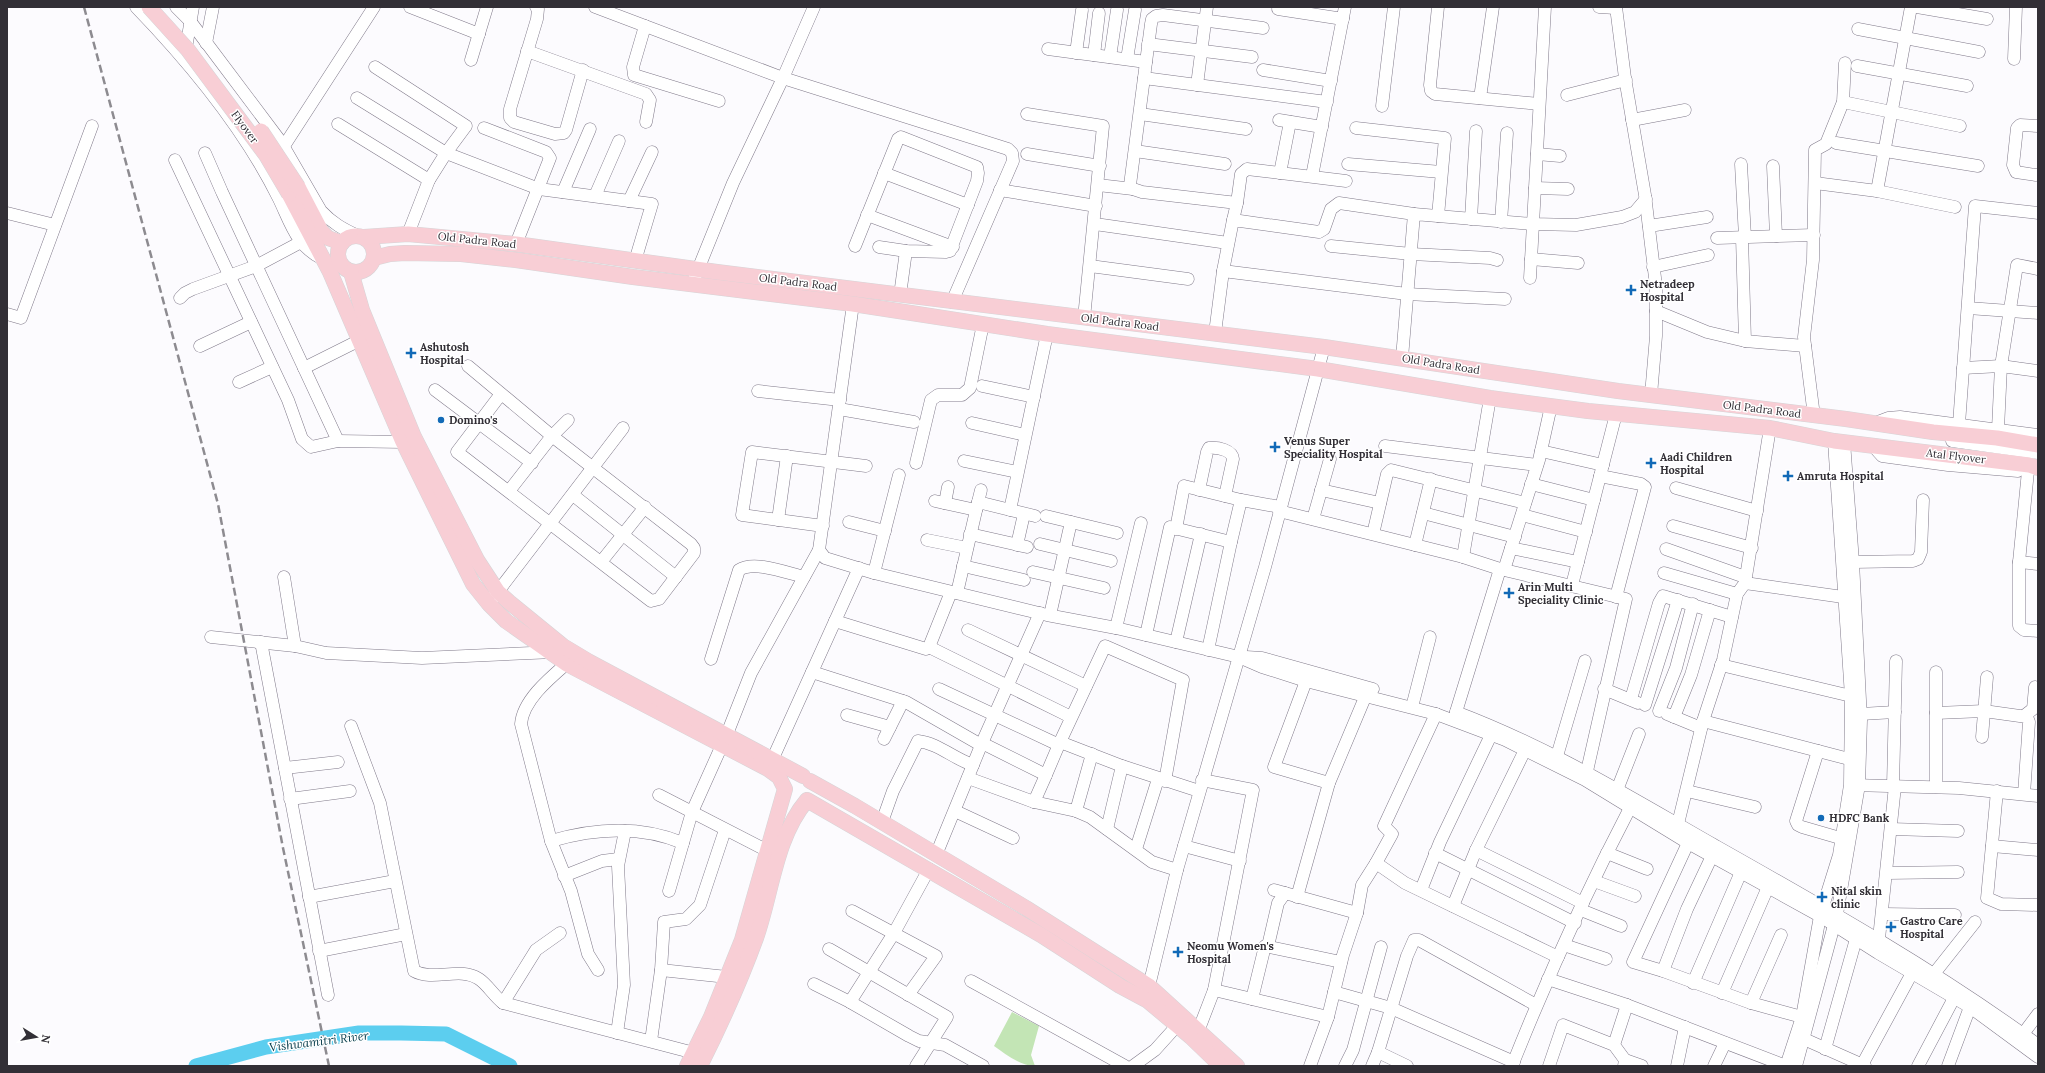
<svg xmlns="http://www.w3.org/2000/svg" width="2045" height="1073" viewBox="0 0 2045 1073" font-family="Lora,serif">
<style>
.green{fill:#c3e5b5}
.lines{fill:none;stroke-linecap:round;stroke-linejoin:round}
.river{stroke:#5cceef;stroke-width:15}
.minor-casing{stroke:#807a8a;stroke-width:13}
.major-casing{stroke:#d6d5d7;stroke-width:16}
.minor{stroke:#fff;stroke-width:12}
.major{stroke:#f8ced5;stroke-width:15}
.rail{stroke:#8d8b90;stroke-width:2.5;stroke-dasharray:8 4;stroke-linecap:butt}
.major-bridge-casing{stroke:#d6d5d7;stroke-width:16;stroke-linecap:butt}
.major-bridge{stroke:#f8ced5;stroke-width:15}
.poi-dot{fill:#126ab7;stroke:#fff;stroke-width:1.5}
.labels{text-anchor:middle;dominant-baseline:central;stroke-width:3;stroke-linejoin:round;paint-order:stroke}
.street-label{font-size:11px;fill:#322f36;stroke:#fff}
.poi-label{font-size:11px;font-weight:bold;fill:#322f36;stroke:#fff;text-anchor:start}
.water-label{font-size:12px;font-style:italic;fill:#0d414f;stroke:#fff}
</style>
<rect width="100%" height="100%" fill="#fcfbfe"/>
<path class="green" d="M1012 1012 1039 1026 1031 1055 1035 1066C1021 1066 1005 1054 994 1046Z"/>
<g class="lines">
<polyline class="river" points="196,1066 266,1047 359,1033 401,1033 446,1034 510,1066"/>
<g class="minor-casing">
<g id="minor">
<path d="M136 7C191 64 244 128 279 199 291 224 297 247 323 259"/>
<path d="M176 7 190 21 281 142 321 211C332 223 343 229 358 236"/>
<polyline points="410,7 479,34"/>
<polyline points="536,7 538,9 537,19 510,109 510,118 514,122 555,134 564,133 566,130 583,70"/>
<polyline points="595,7 783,78 1008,149 1012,153 1013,161 952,302"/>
<polyline points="1438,7 1430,85 1431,91 1435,94 1539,104"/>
<polyline points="1599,7 1616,8"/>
<polyline points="1616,7 1625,78 1645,195 1656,286 1656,336 1651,395"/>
<polyline points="1917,7 1987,19"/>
<polyline points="1278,9 1343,19"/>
<polyline points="645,26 633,67 634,75 719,101"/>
<polyline points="1858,29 1979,52"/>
<polyline points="206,43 213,7"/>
<polyline points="1148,44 1252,57"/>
<polyline points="1048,49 1146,62"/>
<polyline points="527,51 646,94 650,100 646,122"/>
<polyline points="1076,53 1082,10"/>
<polyline points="185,54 193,7"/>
<polyline points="1094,55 1099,13"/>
<polyline points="1110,57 1117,10"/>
<polyline points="1127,59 1135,10"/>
<polyline points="2014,59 2016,7"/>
<polyline points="471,60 487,7"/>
<polyline points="1857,66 1967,86"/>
<polyline points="375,67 466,126 446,153 429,180 408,234"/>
<polyline points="1263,70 1331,81"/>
<polyline points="1144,78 1327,102"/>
<polyline points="1197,85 1207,7"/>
<polyline points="1567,95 1626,80"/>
<polyline points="357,98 446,153 539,189 652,204 635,261"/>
<polyline points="1480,98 1493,7"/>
<polyline points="1843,102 1960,126"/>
<polyline points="1382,106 1394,7"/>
<polyline points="1027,114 1103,126 1084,318"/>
<polyline points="1140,114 1246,129"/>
<polyline points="1279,120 1322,127"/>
<polyline points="1632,120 1685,110"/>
<polyline points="338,124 429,180"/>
<polyline points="484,128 546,152 550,158 516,244"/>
<polyline points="1356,128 1445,138 1438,216"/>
<polyline points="1836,143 1978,166"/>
<polyline points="284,146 374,7"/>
<polyline points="1135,151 1225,164"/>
<polyline points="205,153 222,192 338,441"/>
<polyline points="1027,154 1100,166"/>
<polyline points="1537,154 1560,156"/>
<polyline points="175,160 288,400 302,439 311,447 338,441 403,442"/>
<polyline points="1348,164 1441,172"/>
<polyline points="1741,164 1745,237"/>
<polyline points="1773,166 1776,236"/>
<polyline points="884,173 968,205"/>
<polyline points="1280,173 1290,122"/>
<polyline points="2036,175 2016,172 2013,165 2017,128 2020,125 2038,126"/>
<polyline points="1312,176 1345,7"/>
<polyline points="1815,183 1877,191 1911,7"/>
<polyline points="1098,185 1133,189"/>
<polyline points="1535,188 1568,189"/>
<polyline points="1000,190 1096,206"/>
<polyline points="1877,191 1955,207"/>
<polyline points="563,192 590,129"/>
<polyline points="595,196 619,141"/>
<polyline points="629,201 652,152"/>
<polyline points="1237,203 1241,174 1247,169 1346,181"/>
<polyline points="7,213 55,225"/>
<polyline points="867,215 953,247"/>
<polyline points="1471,219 1476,131"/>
<polyline points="1233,220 1237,203 1142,192 1133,189 1130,185 1151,24 1152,19 1156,16 1163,15 1263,28"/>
<polyline points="1501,222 1507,133"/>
<polyline points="1095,224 1228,243"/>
<polyline points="1649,226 1707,217"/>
<polyline points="1742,237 1745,341"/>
<polyline points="1717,238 1814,235"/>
<polyline points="855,246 898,139 901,137 977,167 978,173 977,181 950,251 946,252 906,251 879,247"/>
<polyline points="1331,246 1411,254 1490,258 1497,260"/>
<polyline points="1531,259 1578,263"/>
<polyline points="1090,266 1188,279"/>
<polyline points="1653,267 1708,255"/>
<polyline points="1223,271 1407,294 1505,299"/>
<polyline points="695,277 733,183 783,78 814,7"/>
<polyline points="1530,278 1545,7"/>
<polyline points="900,295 906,251"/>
<polyline points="180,298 185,293 193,289 256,266 301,242"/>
<polyline points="853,304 819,550 825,558 874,573 1047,615 1116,628 1239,657 1262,667 1306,681 1436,714 1505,740 1585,780 1688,843 1820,916 1878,953 1970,1007 2038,1057"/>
<polyline points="1968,308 2038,313"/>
<polyline points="1656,311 1707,332 1745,341 1805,346"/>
<polyline points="7,314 21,318 92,126"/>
<polyline points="1215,333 1223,271 1233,220 1319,232 1324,229 1331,209 1339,203 1414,214"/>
<polyline points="200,346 251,322"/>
<polyline points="1402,358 1414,214 1533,224 1576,225 1622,217 1635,212 1646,199"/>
<polyline points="468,366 552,436 691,544 694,548 694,553 659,599 651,601 457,452 501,394"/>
<polyline points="304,368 360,340"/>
<polyline points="1963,368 2001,366 2038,371"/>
<polyline points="239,382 272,367"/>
<polyline points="982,386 1034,397"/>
<polyline points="435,390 532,463"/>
<polyline points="758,391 840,400"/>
<polyline points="839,409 914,422"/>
<polyline points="1814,416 1804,337 1813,260 1815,150 1826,144 1843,102 1845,63"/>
<polyline points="972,423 1025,435"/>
<polyline points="1875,423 1888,418 1900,417 2038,435"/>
<polyline points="1959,424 1975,206 2038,213"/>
<polyline points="1998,429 2001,366 2017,265 2038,269"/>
<polyline points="1952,441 2038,453"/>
<polyline points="1385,446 1537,465"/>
<polyline points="1873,446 1882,456 1948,465 2018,471"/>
<polyline points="1541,451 1603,465"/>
<polyline points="964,461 1017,472"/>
<polyline points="916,463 931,400 938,395 962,395 970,388 983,324"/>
<polyline points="2028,471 2019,562 2038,564"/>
<polyline points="1600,476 1641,484 1645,487 1616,597"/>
<polyline points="1531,484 1594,500"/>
<polyline points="1676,488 1757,511"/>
<path d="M1199 490 1207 452 1209 448C1218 447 1232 450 1233 459L1225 496"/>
<polyline points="1321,490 1380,503"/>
<polyline points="509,491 552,436 568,420"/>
<polyline points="573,495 676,577"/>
<polyline points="935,501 976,510"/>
<polyline points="978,502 981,490"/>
<polyline points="945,503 948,487"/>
<polyline points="1010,510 1047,334"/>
<polyline points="1279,511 1463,557 1500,569 1626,599 1587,771"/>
<polyline points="1423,513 1515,537"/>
<polyline points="1522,515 1586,532"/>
<polyline points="1046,516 1117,533"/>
<polyline points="1313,519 1330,459"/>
<polyline points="778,520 787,456"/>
<polyline points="849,522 885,531"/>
<polyline points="823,526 742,515 752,452 866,466"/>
<polyline points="1673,526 1752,548"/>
<polyline points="1176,529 1184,486 1241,500 1280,507"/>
<polyline points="970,534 1027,547"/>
<polyline points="1373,534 1387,474 1391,470 1525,503"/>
<polyline points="927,540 967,548"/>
<polyline points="1231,542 1241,500"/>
<polyline points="1040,544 1111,561"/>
<polyline points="1017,545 1024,514"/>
<polyline points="1415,545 1431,479"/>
<polyline points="1511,548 1578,562"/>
<polyline points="1666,549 1745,577"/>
<polyline points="1463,557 1490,398"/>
<polyline points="601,562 645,507"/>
<polyline points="1853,562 1913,561 1918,559 1921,552 1923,500"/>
<polyline points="2019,562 2019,626 2024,630 2038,631"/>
<polyline points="963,566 1024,580"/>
<polyline points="1504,570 1539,460 1551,406"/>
<polyline points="1033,572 1104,588"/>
<polyline points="874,573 899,475"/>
<polyline points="1664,573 1737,594"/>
<polyline points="284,577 295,646 326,653 422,658 554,652"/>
<polyline points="1745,583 1850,598"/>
<polyline points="1572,585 1616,414"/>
<polyline points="957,593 978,502 1035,516"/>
<polyline points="493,598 623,428"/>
<polyline points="1050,615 1071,522"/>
<polyline points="835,621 926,649 929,647 951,592"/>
<polyline points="1116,628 1141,523"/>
<polyline points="968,630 1086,686"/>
<polyline points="1146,635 1170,527 1231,542 1208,650"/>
<polyline points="211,637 295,646"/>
<polyline points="261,642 328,995"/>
<polyline points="1176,642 1201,534"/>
<polyline points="929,647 1071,717"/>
<polyline points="1246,657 1262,658 1373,689"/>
<path d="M573 658C555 674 523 698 521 724L551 841 571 891 588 954 598 970"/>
<path d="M711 659 739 570C754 560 787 573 804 577"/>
<polyline points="1721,665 1851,696"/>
<polyline points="812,672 906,702 981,745"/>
<polyline points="1306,681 1274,767 1329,783"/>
<polyline points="939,689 1059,745"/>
<polyline points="1604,689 1638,703"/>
<polyline points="1631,699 1659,603 1663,596 1732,617"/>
<polyline points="1645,705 1678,600"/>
<polyline points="1412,707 1430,637"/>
<polyline points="1659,711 1676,668 1693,604"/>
<path d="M1456 712C1549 747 1628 796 1714 845 1824 907 1936 970 2038 1045"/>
<polyline points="1456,712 1500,569"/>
<polyline points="1936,713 1984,711 2027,717 2029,722 2024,794"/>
<polyline points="1436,714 1384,826 1392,834 1376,863 1405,883 1558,957"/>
<polyline points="1667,714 1701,728"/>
<polyline points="1861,714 1895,712"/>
<polyline points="847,715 890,727"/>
<polyline points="2024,716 2033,709 2035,687"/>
<polyline points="1674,717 1691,675 1710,610"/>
<polyline points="1703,721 1849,759"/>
<path d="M351 726 380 803 414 971C434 982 459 966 479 979 487 984 494 996 503 1003L702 1055"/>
<polyline points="727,734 751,673 819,550"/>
<polyline points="1982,737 1987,677"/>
<polyline points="884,739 903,701"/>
<polyline points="1060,742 1105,646 1183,680 1165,781"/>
<polyline points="982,743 1046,775 1060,742 1122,766 1199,791"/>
<polyline points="1818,751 1796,821 1798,825 1802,827 1840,838"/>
<polyline points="1557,756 1585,661"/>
<polyline points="769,767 859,568"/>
<polyline points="285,768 338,762"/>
<polyline points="968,778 1034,802 1076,811 1090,817 1152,862 1177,870"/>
<polyline points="1852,785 1959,788 2038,796"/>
<polyline points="1893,786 1896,661"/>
<polyline points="1936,787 1936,672"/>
<polyline points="1617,790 1639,734"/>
<polyline points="1687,791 1755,807"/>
<polyline points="1997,791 1987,898 2001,904 2038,905"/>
<polyline points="659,795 768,851"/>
<polyline points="290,799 350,791"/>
<polyline points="1034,802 1046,775"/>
<polyline points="955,811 1013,838"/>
<polyline points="1076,811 1092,754"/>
<path d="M882 822 893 791 918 741C938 743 954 759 973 765"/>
<polyline points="1107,829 1122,766"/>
<polyline points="1891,829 1958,831"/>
<polyline points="1676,832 1703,721 1723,660 1737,594 1745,583 1770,428"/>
<path d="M551 841C595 828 640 825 683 843"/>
<polyline points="1688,843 1633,962 1663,971 1751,1003 1802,1017"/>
<polyline points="1184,846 1240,861"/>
<polyline points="1992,846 2038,850"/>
<polyline points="1136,849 1158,779"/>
<polyline points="1476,850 1583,903"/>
<polyline points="1435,853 1575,923"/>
<polyline points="1607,853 1647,869"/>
<polyline points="936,855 982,743 1040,613"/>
<polyline points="1887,873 1958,872"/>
<polyline points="564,876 602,861 618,859"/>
<polyline points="1594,881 1635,896"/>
<polyline points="1274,890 1357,913"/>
<polyline points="1421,890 1440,842 1491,735"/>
<polyline points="669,891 692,812 722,745"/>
<polyline points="309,897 395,881"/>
<polyline points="1297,897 1329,783 1366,695"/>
<polyline points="1453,906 1476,850 1525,750"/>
<polyline points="1581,910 1621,926"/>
<polyline points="852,911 936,956 908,995"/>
<polyline points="1883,914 1955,915"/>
<polyline points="1564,945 1606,959"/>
<polyline points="1268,946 1278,903 1285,893"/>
<polyline points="1878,948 1895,786"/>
<polyline points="829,949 947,1017 916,1066"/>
<polyline points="319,951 406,934"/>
<polyline points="661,970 727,977"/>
<polyline points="1663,971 1687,909 1712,856"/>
<polyline points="1933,975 1975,922"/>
<polyline points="1548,979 1627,1005 1786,1066"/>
<polyline points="971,981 1125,1066"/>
<polyline points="1693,983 1741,872"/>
<polyline points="814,984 850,1002 909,1036 919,1041 945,1045 983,1066"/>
<polyline points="1214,990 1328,1017"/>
<polyline points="1334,992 1391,1008 1514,1062"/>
<polyline points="1145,993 1149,986 1177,870 1265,567 1324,347"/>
<polyline points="1722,993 1768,887"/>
<polyline points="1252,999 1265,946 1341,962"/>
<polyline points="850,1002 894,933 929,869"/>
<polyline points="503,1003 536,950 560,933"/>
<polyline points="1751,1003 1781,935"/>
<polyline points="1199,1029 1214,990 1253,790 1202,780"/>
<polyline points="617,1033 624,985 618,866 625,831"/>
<polyline points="2023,1034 2038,1014"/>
<polyline points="1804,1039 1865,1066"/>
<polyline points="651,1041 661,970 664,922 686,919 700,905 725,830"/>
<polyline points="1825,1049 1856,939"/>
<polyline points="1378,1052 1407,956 1414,940 1419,940 1536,1005"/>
<polyline points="1625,1060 1642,1066"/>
<polyline points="1862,1065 1912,973"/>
<polyline points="1133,1066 1155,1050 1183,1019"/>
<polyline points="1310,1066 1328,1017 1343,955 1357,913 1362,885 1376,863"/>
<polyline points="1345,1066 1353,1050 1381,947"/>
<polyline points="1372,1066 1378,1052 1407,1066"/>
<path d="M1512 1066C1547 978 1586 892 1630 808"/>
<polyline points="1549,1066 1563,1025 1614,1045"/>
<polyline points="1624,1066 1625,1060 1614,1045 1627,1005"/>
<polyline points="1677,1066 1685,1027"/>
<polyline points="1714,1066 1725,1043"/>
<polyline points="1786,1066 1802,1017 1820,916 1839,855 1850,785 1851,696 1834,441"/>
<polyline points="1796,1066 1837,914 1859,785 1861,720 1853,562 1844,442"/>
<polyline points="1918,1066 1954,998"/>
<polyline points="1948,1066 1970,1007"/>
</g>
</g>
<g class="major-casing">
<g id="major">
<polyline points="298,187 321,231 328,238 342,243"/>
<polyline points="289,194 330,272 403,442 473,584 489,604 506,621 567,664 768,769 779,777 785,789 742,940 711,1017 687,1066"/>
<circle cx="356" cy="254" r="18"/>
<polyline points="364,237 408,234 516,244 717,272 1324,347 1618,391 1846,419 1933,432 1997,438 2038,445"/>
<polyline points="374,258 390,254 405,253 461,254 516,260 633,277 853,304 1047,334 1318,369 1490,398 1588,411 1770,428 1834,441 2029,465 2038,468"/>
<polyline points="351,272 362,310 414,437 477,560 498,592 509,602 563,646 588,661 803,776"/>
<polyline points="810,781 855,806 1026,908 1149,986 1237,1066"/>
<path d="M700 1066C721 1024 740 982 756 938 772 893 775 838 807 800L1041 935 1120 986 1148 1001 1191 1037 1221 1066"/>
</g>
</g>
<use href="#minor" class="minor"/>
<use href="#major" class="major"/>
<polyline class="rail" points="84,7 218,504 283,848 329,1066"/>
<g class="major-bridge-casing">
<g id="major-bridge">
<polyline points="149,7 188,50 266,155 289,194"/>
<polyline points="261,131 298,187"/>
</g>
</g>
<use href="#major-bridge" class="major-bridge"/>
</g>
<g class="poi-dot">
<path d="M1629 284h4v4h4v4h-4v4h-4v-4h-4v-4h4z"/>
<path d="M409 347h4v4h4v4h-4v4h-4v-4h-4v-4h4z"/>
<circle cx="441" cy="420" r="4"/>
<path d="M1273 441h4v4h4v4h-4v4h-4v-4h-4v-4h4z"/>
<path d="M1649 457h4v4h4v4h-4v4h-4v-4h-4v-4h4z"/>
<path d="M1786 470h4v4h4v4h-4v4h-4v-4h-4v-4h4z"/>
<path d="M1507 587h4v4h4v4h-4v4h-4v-4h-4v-4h4z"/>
<circle cx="1821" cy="818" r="4"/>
<path d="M1820 891h4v4h4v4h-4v4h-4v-4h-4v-4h4z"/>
<path d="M1889 921h4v4h4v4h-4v4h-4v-4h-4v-4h4z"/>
<path d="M1176 946h4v4h4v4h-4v4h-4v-4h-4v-4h4z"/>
</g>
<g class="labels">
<g class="street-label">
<text transform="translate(245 127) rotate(54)">Flyover</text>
<text transform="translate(477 240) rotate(6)">Old Padra Road</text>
<text transform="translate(798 282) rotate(7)">Old Padra Road</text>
<text transform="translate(1120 322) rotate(7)">Old Padra Road</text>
<text transform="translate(1441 364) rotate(9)">Old Padra Road</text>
<text transform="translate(1762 409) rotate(7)">Old Padra Road</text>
<text transform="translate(1956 456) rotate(7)">Atal Flyover</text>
</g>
<g class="poi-label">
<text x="1640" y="284">Netradeep<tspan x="1640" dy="13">Hospital</tspan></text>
<text x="420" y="347">Ashutosh<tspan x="420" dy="13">Hospital</tspan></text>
<text x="449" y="420">Domino's</text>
<text x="1284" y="441">Venus Super<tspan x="1284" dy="13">Speciality Hospital</tspan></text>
<text x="1660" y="457">Aadi Children<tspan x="1660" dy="13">Hospital</tspan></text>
<text x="1797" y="476">Amruta Hospital</text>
<text x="1518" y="587">Arin Multi<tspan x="1518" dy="13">Speciality Clinic</tspan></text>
<text x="1829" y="818">HDFC Bank</text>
<text x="1831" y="891">Nital skin<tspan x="1831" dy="13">clinic</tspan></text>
<text x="1900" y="921">Gastro Care<tspan x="1900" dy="13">Hospital</tspan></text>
<text x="1187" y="946">Neomu Women's<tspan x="1187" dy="13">Hospital</tspan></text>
</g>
<g class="water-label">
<text transform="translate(319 1041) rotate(-7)">Vishwamitri River</text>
</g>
</g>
<rect width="2045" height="1073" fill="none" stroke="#322f36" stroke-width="16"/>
<g transform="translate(36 1037) rotate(101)" stroke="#ffffff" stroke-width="3" paint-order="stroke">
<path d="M0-3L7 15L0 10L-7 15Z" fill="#322f36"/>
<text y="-6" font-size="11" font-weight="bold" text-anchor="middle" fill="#322f36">N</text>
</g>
</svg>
